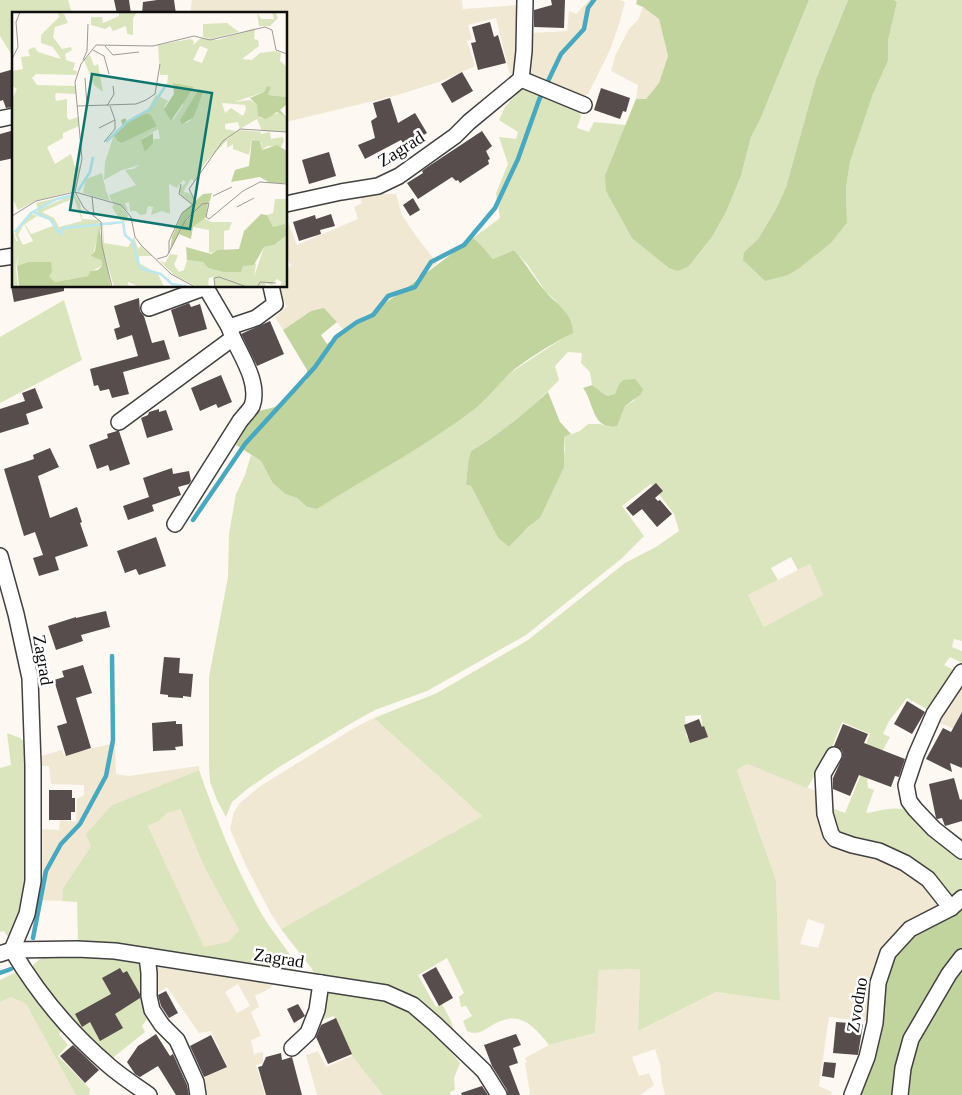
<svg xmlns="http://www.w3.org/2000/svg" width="962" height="1095" viewBox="0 0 962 1095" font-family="Georgia,serif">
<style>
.farmland{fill:#f1e8d3;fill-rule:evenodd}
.green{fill:#dae5bd;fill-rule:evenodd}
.forest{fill:#c1d49e}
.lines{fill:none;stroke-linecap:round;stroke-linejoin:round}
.stream{stroke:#49a8bf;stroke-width:4.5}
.building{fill:#564d4c}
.minor-casing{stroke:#414141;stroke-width:18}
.minor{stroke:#fff;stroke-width:15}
.labels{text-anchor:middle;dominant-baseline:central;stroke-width:5;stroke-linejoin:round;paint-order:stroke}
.street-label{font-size:18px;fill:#0e0e0e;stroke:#fff}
.inset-river{fill:none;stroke:#bae7f0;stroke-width:2.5}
.inset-road{fill:none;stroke:#9d9a96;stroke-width:1}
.view{fill:#0f766e;fill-opacity:0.15;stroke:#0f766e;stroke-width:2.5}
.inset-edge{fill:none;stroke:#0e0e0e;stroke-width:2.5}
</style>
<rect width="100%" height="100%" fill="#fdf8f1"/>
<g class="farmland">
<polygon points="192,0 462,0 463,9 519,5 519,67 510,75 496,18 468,25 472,39 467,41 475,66 439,82 394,96 286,122 286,14 190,14"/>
<polygon points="589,0 620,0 625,2 620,21 610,50 588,94 580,97 530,75 531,61 529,33 567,31 569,11 576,14"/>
<polygon points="643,7 659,19 668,56 659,83 646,99 636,99 638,85 611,71 616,54 629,29 638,20"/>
<polygon points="359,194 396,194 402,215 416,236 437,263 394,297 344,331 331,315 311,311 283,330 275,317 287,307 276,286 286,286 286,269 291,266 286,255 286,217 297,245 358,219 354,207 362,203"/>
<polygon points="810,564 823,595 764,627 748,595"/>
<polygon points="962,682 962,718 955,729 937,722"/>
<polygon points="374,718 482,816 281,929 271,914 247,868 230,829 234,812 240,803 259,787 354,728"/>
<polygon points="115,743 116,774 128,776 199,766 199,770 112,805 91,846 63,888 62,901 38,900 40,873 39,829 59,830 60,820 76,822 77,799 84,795 84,785 51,784 49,766 40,766 41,756 62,750 64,755"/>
<path d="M747 764 819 792 823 830 884 857 933 891 940 909 872 1022 829 1017 819 1086 832 1092 831 1095H665L662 1083 660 1064 655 1049 632 1057 639 1076 649 1073 654 1085 640 1095H529L530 1094 525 1063 527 1062 525 1058 549 1045 595 1033 599 970 640 969 638 1031 716 992 780 1001 776 880 737 770ZM808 919 825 925 818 948 800 944Z"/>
<polygon points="179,808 239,930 228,942 204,948 148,826 159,821 167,813"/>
<path d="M157 962 271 981 272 987 255 996 259 1007 251 1012 261 1036 251 1040 254 1054 263 1052V1063L256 1065 265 1095H202L205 1077 227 1066 211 1031 199 1033 167 987 153 996V966ZM238 984 250 1006 237 1013 225 992Z"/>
<polygon points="11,997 26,1004 76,1095 0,1095 0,1002"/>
<polygon points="318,1051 326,1067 352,1056 383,1095 317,1095 306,1055"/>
</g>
<g class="green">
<polygon points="0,0 68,0 72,14 14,14 14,59 0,36"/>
<path d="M809 0H848L816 79 786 187 776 209 758 239 744 252 788 275 831 243 847 223 846 188 850 162 873 94 888 61V41L897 2 894 0H962V641L954 639 952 647 962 651V663L950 657 944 665 959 673 932 712 907 698 889 721 883 734 890 737 867 779 868 788 874 790 866 813C881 811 894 805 910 811L962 857V894L954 902 940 887 835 833 828 807 845 813 865 765 859 762 870 734 842 722 827 759 823 762 807 788 747 764 737 770 776 880 780 1001 716 992 638 1031 640 969 599 970 595 1033 549 1045C531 1022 517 1009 489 1027 482 1032 476 1035 467 1031L463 1021 472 1016 466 1006 461 1007 459 997 464 993 447 958 418 975 436 1007 442 1004 451 1021 454 1031H450L416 1001 315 977 312 969 281 929 482 816 374 718 437 693 528 640 625 563 656 547 679 531 674 514 651 484 622 506 644 536 621 559 526 635 427 691 375 710 355 721 279 767 246 790 232 802 226 817 217 800 210 782 209 765V677L228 577 229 534 236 494 245 475 251 455 261 461 272 482 285 494 297 498 307 507 317 509 477 406 510 373 563 338 572 333 555 300 546 292 527 264 514 250 493 259 480 244 473 238 500 218 496 193 508 164 499 137 516 139 518 132 499 120 505 107 523 88 577 108 581 116 577 128 589 132 594 122 626 125 605 175 688 267 712 237 726 212 741 176 751 137 760 120ZM568 352 582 353 581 363 590 372 592 385 607 396 615 394 618 386 635 400 625 406 621 416 609 427 600 424H588L580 431 564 437 565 451 540 518 528 527 509 547 498 538 471 486 466 485 468 462 471 451C503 431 533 408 559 380L555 366ZM791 557 798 570 810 564 823 595 764 627 748 595 778 580 771 568ZM701 715 703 734 686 737 685 716Z"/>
<polygon points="64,300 82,360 0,403 0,337"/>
<polygon points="7,733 20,738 27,744 26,888 21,920 8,937 4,931 0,932 0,768 11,765"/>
<path d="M199 770C217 821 237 872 264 918 274 934 287 949 297 965L295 973 78 943 77 902 62 901 63 888 91 846 86 834 112 805ZM180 809 205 868 239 930 228 942 204 947 148 826 159 821 167 813Z"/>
<path d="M73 954 143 961 149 1016 142 1026 145 1032 110 1060 64 1015 32 967C41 953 57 955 73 954Z"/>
<polygon points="17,972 26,985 66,1027 59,1034 68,1045 58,1056 90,1089 89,1095 76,1095 26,1004 11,997 0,1002 0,980"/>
<path d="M330 991C359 996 390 997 416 1014 433 1026 447 1047 460 1063L454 1078 455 1090 450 1092 451 1095H383L352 1056 334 1016 321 1020 324 1002Z"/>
</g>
<g class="forest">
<polygon points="637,0 809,0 760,120 751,137 741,176 726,212 712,237 688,267 678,271 669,268 632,238 606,191 605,175 636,99 646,99 659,83 668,56 659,19 643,7 636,4"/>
<polygon points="848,0 894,0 897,2 888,41 888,61 873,94 850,162 846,188 847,223 831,243 798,269 788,275 765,281 743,260 744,252 758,239 776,209 786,187 816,79"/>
<path d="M473 238 480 244 493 259 514 250C526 263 534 279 546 292 557 305 573 313 573 333 556 341 522 362 509 374 498 385 488 397 477 407 427 446 370 475 317 509L307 507 297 498 285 494 272 482 261 461 236 445 255 412 275 407 307 380V370L283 330 311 311 324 308 337 322 321 335 327 344 394 297Z"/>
<path d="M635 379 643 389 641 394 625 406 617 426C592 431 594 402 583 388L592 385 607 396 615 394 618 386 623 380Z"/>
<path d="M548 392 560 422 571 434 564 437V467L540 518 528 527 509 547 498 538 471 486 466 485 468 462 471 451C499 434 524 414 548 392Z"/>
<polygon points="962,905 962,951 945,973 896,1095 857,1095 883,974 906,940"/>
<polygon points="962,965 962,1095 906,1095 908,1071 915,1045"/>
</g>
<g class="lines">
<g class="stream">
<polyline points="193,520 245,444 315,367 336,337 357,322 373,315 388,296 415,287 431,262 464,245 495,208 518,159 539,100 561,54 584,29 588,8 594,0"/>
<polyline points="33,938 46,871 61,844 80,824 106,776 113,740 112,656"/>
<polyline points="0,973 11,969"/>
</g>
</g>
<g class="building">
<polygon points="114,0 129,0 131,14 117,14"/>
<polygon points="157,0 174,0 176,14 142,14 143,2"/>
<polygon points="551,0 565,0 564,28 534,27 534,10 552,5"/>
<polygon points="490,22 494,37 498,35 506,63 478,70 471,43 476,42 472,27"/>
<polygon points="14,69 14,107 6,108 3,100 0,101 0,73"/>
<polygon points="462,72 473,91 452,103 441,84"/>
<polygon points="601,88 630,98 626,112 623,111 620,119 594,110"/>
<polygon points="390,98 398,123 415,113 427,133 405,146 401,140 365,159 358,145 375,138 371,121 377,117 373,103"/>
<polygon points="11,131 11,134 14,133 14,158 0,161 0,134"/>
<polygon points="482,131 492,146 486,151 490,159 488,160 489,164 460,183 458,180 456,181 452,177 418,199 407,183 423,173 422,171 426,168"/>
<polygon points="329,152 336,176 309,184 302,160"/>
<polygon points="413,198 420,210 410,216 403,205"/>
<polygon points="331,214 335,226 320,230 321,234 299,241 293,222 315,215 316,219"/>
<polygon points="11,286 64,286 64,291 14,302"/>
<polygon points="139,298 140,311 144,316 152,343 164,340 170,359 123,372 129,394 112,398 109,389 100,391 98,385 94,386 90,369 138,356 132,335 117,340 114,329 120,327 114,306"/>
<polygon points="189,303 191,307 200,304 207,329 179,337 171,310"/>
<polygon points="270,321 284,354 257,366 241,334"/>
<polygon points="221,375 232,402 218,408 216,404 200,411 191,388"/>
<polygon points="35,388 43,408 26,414 29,424 0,433 0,409 25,401 22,393"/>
<polygon points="159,409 159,412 166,410 173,430 147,438 141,418 148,415 149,412"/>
<polygon points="117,431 119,431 130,464 110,471 108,465 97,469 89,445 108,438 107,434"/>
<polygon points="50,448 59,467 38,476 50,518 77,507 82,522 80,523 88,546 55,557 59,570 39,576 33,558 43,555 35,532 24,536 4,469 34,459 33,455"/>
<polygon points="172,468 173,474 189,471 191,481 189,484 178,487 181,495 152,505 154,511 128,520 123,506 149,497 143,478"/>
<polygon points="656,483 663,491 655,498 658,501 660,500 672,514 657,527 642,509 633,516 626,508"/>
<polygon points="156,537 166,566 139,575 136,569 125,573 117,551"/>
<polygon points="106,611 110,627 81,635 83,641 56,650 48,626 76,617 76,618"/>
<polygon points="164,657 180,658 179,673 193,674 191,697 183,696 183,698 168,697 168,695 160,694"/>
<polygon points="83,665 92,693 76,698 91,748 66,756 57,726 67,723 54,680 64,677 62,671"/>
<polygon points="907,701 925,712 912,734 894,724"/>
<polygon points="962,712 962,768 950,763 952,772 926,759 943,728 951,732"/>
<polygon points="699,719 702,727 704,726 708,737 690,743 684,725"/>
<polygon points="176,721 176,724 182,724 183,746 175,747 176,750 153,751 152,723"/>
<polygon points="843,724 868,734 864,743 905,759 899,777 895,776 891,787 859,775 850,796 833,789 833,778 843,756 842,750 834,746"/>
<polygon points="954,778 960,800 962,799 962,821 945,826 942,818 937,819 936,818 929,784"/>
<polygon points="49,790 72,790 72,798 75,798 75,812 71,812 71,820 49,820"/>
<polygon points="436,967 453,998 439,1006 422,975"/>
<polygon points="120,968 123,973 127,971 140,994 140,998 115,1014 123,1028 100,1041 90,1022 82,1027 75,1014 111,994 102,978"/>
<polygon points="166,991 178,1013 169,1018 161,1006 158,995"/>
<polygon points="298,1004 305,1016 294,1023 287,1009"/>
<polygon points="336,1018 352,1054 328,1064 316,1037 321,1025"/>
<polygon points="836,1022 863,1024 858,1055 833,1053"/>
<polygon points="156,1034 170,1056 173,1054 187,1085 189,1095 176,1095 158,1066 140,1077 135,1074 127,1062 138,1046"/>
<polygon points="516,1034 521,1045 513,1048 518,1063 509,1066 520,1095 508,1095 507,1090 492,1066 484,1045"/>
<polygon points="211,1035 227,1067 204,1077 190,1046"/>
<polygon points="73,1045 99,1070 85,1083 60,1056"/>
<polygon points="281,1053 282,1060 292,1057 302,1095 266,1095 258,1067 262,1066 266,1057"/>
<polygon points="824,1062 836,1063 834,1078 822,1076"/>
<polygon points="482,1086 488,1095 462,1095 461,1093"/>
</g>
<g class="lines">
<g class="minor-casing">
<g id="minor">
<polyline points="521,79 584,105"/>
<polyline points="0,119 14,116"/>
<polyline points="286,204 341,192 378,186 399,176 455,136 469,122 521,79 524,51 525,0"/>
<polyline points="0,258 14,256"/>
<polyline points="149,308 206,287"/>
<polyline points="229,327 256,318 275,304 271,286"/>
<polyline points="119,422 233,338 229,327 205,286"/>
<path d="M175 524 240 421C243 417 249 411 252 406 260 384 242 357 233 338"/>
<polyline points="0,556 16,614 30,678 33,765 33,881 27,914 12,950"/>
<polyline points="962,672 934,714 916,755 906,785 909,801 915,809 934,829 962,851"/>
<polyline points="834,755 823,774 825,814 831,834 835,839 852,845 879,851 905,863 928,879 951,908"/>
<path d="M12 950C37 992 69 1031 106 1063 119 1075 135 1085 149 1095"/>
<polyline points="0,954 12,950 77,949 115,951 386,993 413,1005 435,1024 484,1071 499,1095"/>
<polyline points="147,956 149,973 149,996 152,1010 162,1025 177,1040 196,1082 198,1095"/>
<polyline points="292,1048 308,1033 317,1010 321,983"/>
<polyline points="852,1095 867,1057 875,1023 878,983 888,953 910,929 951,908 962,898"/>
<polyline points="900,1095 903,1068 911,1039 949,974 962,957"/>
</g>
</g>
<use href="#minor" class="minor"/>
</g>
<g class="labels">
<g class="street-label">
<text transform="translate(401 149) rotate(-32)">Zagrad</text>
<text transform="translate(43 660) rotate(81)">Zagrad</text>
<text transform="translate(279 958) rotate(9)">Zagrad</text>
<text transform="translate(857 1005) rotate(-81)">Zvodno</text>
</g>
</g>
<g transform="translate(12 12)">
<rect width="275" height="275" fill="#fdf8f1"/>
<path d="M46 0 52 2 56 11 43 15 41 25 50 37 59 35 60 38 53 42 54 48 63 51 61 58 65 59 64 63 24 62 20 66 25 73 63 74 64 82 44 81 43 84 44 89 55 87V105L57 108 66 105 67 114 51 121V126L35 135 43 152 59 142 64 157 68 154 63 179 23 189 6 198 0 185V87L5 77 0 74V59L11 57 9 45 18 44 16 38 22 35 26 40 49 47 41 35 29 31V23L47 5ZM107 0H125L121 6V23L115 22 114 14 101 19 98 14 93 17 79 13V5H90L91 11 107 4ZM245 0 249 7H262L260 0H263L266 6 258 14H247ZM215 11 227 20 199 27 191 25V12ZM243 16 242 27 246 28 247 34 230 47 240 48 248 41 263 39 269 41 268 49 275 55V85L256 83 259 75 255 74 252 80 222 90 238 88 245 93 248 106 267 101 275 106V120L250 119 245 107 228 117 226 110 213 112V117L224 119 192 152 186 164 182 169 179 167 173 176 172 180 177 181 184 189 181 193 169 183 167 178 174 170 171 168 165 176 157 172 158 202 150 199 139 203 141 195 136 194 134 202 128 203 124 199H118L117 190 113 191 116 199 100 190 97 183 124 173 113 158 121 157 128 153 110 158 92 168 93 150 102 123 110 131 145 114 139 103 134 101 144 83 156 89 152 95 161 108 171 93 165 71 159 75 155 73 156 63H148L146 33 178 27 182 29 181 33 189 26 206 28ZM188 34 196 37 190 51 181 48ZM192 80 179 108 174 111 168 108ZM210 91 233 93 234 97 231 104 219 96 213 101ZM146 117 148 127H142L133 140 130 127ZM78 43 82 54 86 52 91 80 82 73 72 48ZM227 118 249 120V122L258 120 259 127 271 125 272 129 269 135 255 134 250 138 249 130 240 127 237 143 221 137V132L215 136V127ZM90 161 94 179 98 189 71 181 74 167ZM62 182 68 191 70 207 87 208 89 215 80 245H88L90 254 77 260V264L43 270 37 264 39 250H16L5 254 6 241 4 256 6 275H0V214L4 229H6L3 222 19 202 35 206 25 201 26 198 60 183 40 189 26 197 24 191ZM62 186 70 209 47 215 42 206 30 200ZM25 204 39 208 41 214 19 222 13 212ZM12 212 21 229 11 233 6 223ZM263 187H275V214L261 215 255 203 261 201ZM102 192 108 194 116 203 115 210 108 208 100 195ZM192 206 199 210H220L217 218 212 219V238L197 241V218L181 215ZM104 210 100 213 91 212 92 231 116 235 122 225 126 237 129 234 141 244H127V251L146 262 152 275H128L116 270 117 275H102L91 237 90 211ZM275 223V275H268L270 270 265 267 260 272 266 275 253 271 254 275H245L247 270 244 275H203L202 265 197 266 196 273 201 275H185L162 263 147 248 153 251 158 242 166 243 162 253 167 260 172 258 175 248 191 250 196 256 211 260H227L232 253 244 252 242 265 252 235 262 233Z" fill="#dae5bd" fill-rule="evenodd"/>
<path d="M161 71 182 75 159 109 152 97 162 82ZM255 74 259 75 256 83 275 85V92L268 98 275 106 265 100 254 107 246 104 245 93 238 86 252 80ZM187 77 192 79 181 106 170 112 168 108ZM134 101 139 103 145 114 110 131 106 129 101 122 111 115 109 108 114 106V111ZM141 121V131L133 140 129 128ZM240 128 248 129 250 138 265 133 275 139V171H258L248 165 219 170 223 158 237 154ZM200 181 198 189 175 206 158 239 160 225 171 200 191 182ZM196 191 194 205 181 215 179 227 167 222 173 210 190 193ZM249 202 255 203 261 215 273 212 275 223 262 233 252 235 242 253 231 254 229 260H211L196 256 191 250 175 248 174 235 199 242 206 238 227 237 232 219ZM87 215 99 275H7L5 254 16 250H39L40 260 37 264 43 270 76 264 78 259 86 258 90 254 89 248 79 244 83 239Z" fill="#c1d49e"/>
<path class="inset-river" d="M94 130 115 110 138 97 155 72M66 179 78 160 81 145M21 200 38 207 48 222 51 216 111 210 113 223 120 229 128 256 149 262 160 272 177 275M3 220 19 201 45 187 62 183"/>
<path class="inset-road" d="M93 34 101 43 127 40M81 38 92 44 97 62M0 47 6 35 4 10 8 0M71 48 75 39 76 12M73 66 75 94M65 94 124 92 134 88 143 82 148 52M95 94 102 82 101 74M87 116 103 108 98 94M92 130 103 117V108M169 172 167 182 181 193M63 180 70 147 63 70 69 52 84 33 141 34 182 24 198 28 253 15 260 18 264 38 275 42M63 180 72 196 89 210 90 234 100 275M80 184 82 204M201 184 220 175M225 195 242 186M0 204 24 189 63 180 109 193 119 205 123 225 129 233 159 262 183 275M157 241V229L170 201 184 191 177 177 211 129 228 117 275 120M145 247 155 244 173 209 190 192 197 191 194 205 197 207 231 179 248 170 275 172M203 275 202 266 207 265 235 275M245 275 248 270 264 271"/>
<path class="view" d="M80 62 200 81 178 217 58 198Z"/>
<rect width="275" height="275" class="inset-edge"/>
</g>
</svg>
